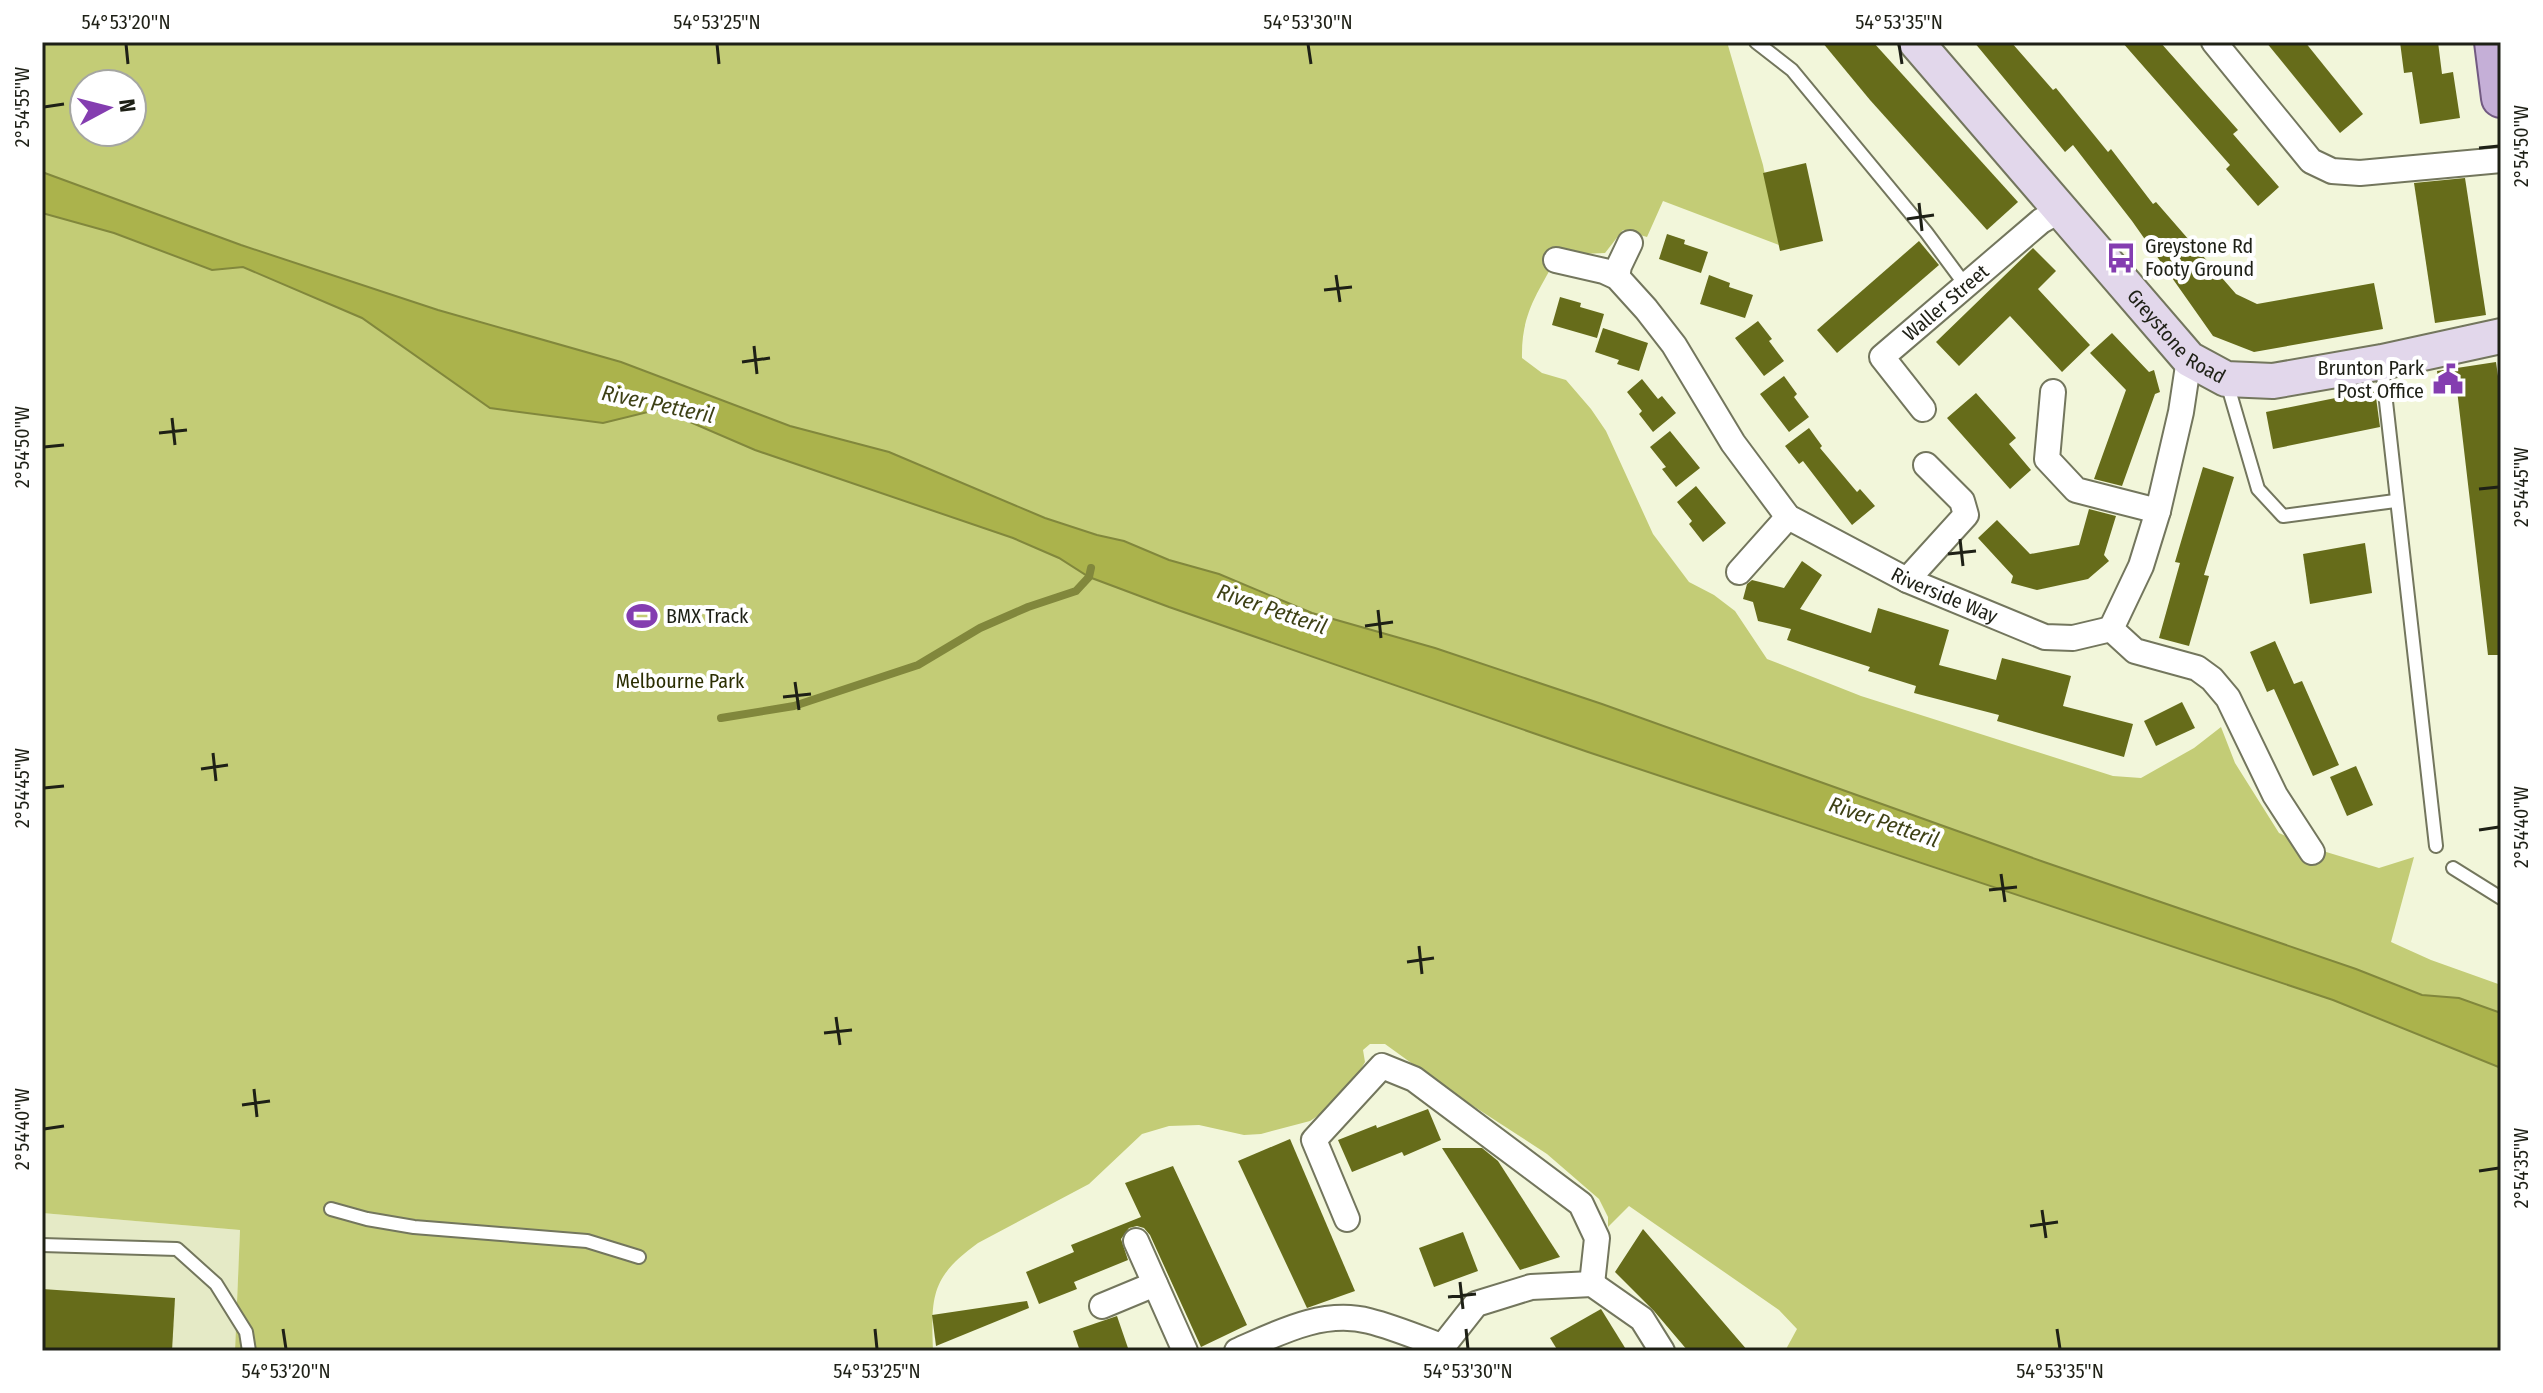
<svg xmlns="http://www.w3.org/2000/svg" width="2543" height="1393" viewBox="0 0 2543 1393" font-family="'Fira Sans Condensed',sans-serif">
<style>
.built{fill:#e5eac6}
.green{fill:#c3cc76;fill-rule:evenodd}
.water{fill:#abb34c;stroke:#81873c;stroke-width:2}
.lines{fill:none;stroke-linecap:round;stroke-linejoin:round}
.stream{stroke:#81873c;stroke-width:8}
.building{fill:#666c1a}
.lane-casing{stroke:#73765d;stroke-width:16}
.street-casing{stroke:#73765d;stroke-width:28}
.secondary-casing{stroke:#73765d;stroke-width:38}
.primary-casing{stroke:#725a82;stroke-width:42}
.lane{stroke:#fff;stroke-width:12}
.street{stroke:#fff;stroke-width:24}
.secondary{stroke:#e2d7eb;stroke-width:34}
.primary{stroke:#c5afd7;stroke-width:38}
.ticks{fill:none;stroke:#1e2016;stroke-width:3}
.labels{text-anchor:middle;dominant-baseline:central;stroke-width:8;stroke-linejoin:round;paint-order:stroke}
.poi-label{font-size:20px;fill:#1e2016;stroke:#fff;text-anchor:start}
.street-label{font-size:20px;fill:#1e2016;stroke:#fff}
.park-label{font-size:20px;fill:#2b2e02;stroke:#fff}
.water-label{font-size:22px;font-style:italic;fill:#3e4116;stroke:#fff}
.neatline{fill:none;stroke:#1e2016;stroke-width:3}
.ticks-label{font-size:20px;text-anchor:middle;fill:#1e2016}
</style>
<rect width="100%" height="100%" fill="#f2f6da"/>
<polygon class="built" points="42,1213 240,1230 235,1351 42,1351"/>
<path class="green" d="M42 42H1727L1763 165 1779 245 1663 201 1647 237 1623 230 1605 253 1558 255C1538 293 1521 313 1522 358L1542 373 1566 380 1591 409 1606 431 1653 534 1689 582 1714 595 1735 611 1767 659 1861 696 2113 776 2141 778 2194 748 2221 727 2235 763 2279 833 2313 848 2379 868 2414 857 2391 942 2431 960 2501 985V1351H1785L1797 1329 1779 1310 1629 1206 1608 1227V1217L1599 1199 1547 1154 1450 1091 1385 1044H1370L1363 1050 1365 1062 1353 1083 1328 1109 1310 1121 1261 1134 1244 1135 1199 1125 1169 1126 1142 1134 1089 1184 978 1243C931 1277 931 1296 933 1351H235L240 1230 42 1213ZM84 84H132V132H84Z"/>
<polygon class="water" points="42,172 241,245 438,310 621,362 790,426 889,452 1045,518 1097,535 1124,541 1169,560 1219,574 1312,613 1435,648 1602,704 2044,862 2356,969 2422,995 2459,998 2501,1013 2501,1068 2333,1000 1588,752 1169,607 1089,577 1059,558 1013,538 755,450 660,409 603,423 490,408 362,318 243,267 212,270 114,233 42,213"/>
<g class="lines">
<polyline class="stream" points="721,718 794,706 918,665 980,628 1028,607 1076,591 1089,577 1091,568"/>
</g>
<g class="building">
<polygon points="1822,42 1873,42 2018,202 1987,230 1870,100"/>
<polygon points="1974,42 2011,42 2053,90 2056,88 2108,152 2111,149 2153,204 2156,202 2236,294 2257,304 2374,283 2383,329 2254,352 2213,336 2132,221 2073,145 2065,152"/>
<polygon points="2122,42 2160,42 2238,130 2233,134 2279,187 2258,206 2226,169 2230,165"/>
<polygon points="2266,42 2305,42 2363,114 2340,133"/>
<polygon points="2400,42 2438,42 2442,74 2453,72 2460,118 2420,124 2412,72 2404,73"/>
<polygon points="1806,163 1823,241 1780,251 1763,173"/>
<polygon points="2465,178 2486,315 2435,323 2414,183"/>
<polygon points="1667,234 1685,240 1684,244 1708,252 1701,273 1659,259"/>
<polygon points="1919,241 1939,265 1837,353 1817,330"/>
<polygon points="2033,248 2056,271 2038,289 2090,345 2062,372 2010,316 1959,366 1936,342"/>
<polygon points="1709,275 1730,283 1729,287 1753,295 1745,318 1700,304"/>
<polygon points="1560,297 1581,303 1580,307 1604,314 1597,338 1552,325"/>
<polygon points="1758,321 1772,339 1769,341 1784,361 1764,376 1735,338"/>
<polygon points="1603,328 1648,343 1639,371 1617,364 1619,360 1595,352"/>
<polygon points="2112,333 2149,372 2154,370 2160,392 2155,394 2122,486 2094,479 2126,390 2090,353"/>
<polygon points="2496,362 2501,397 2501,655 2488,655 2457,390 2440,393 2437,371"/>
<polygon points="1784,376 1797,394 1794,397 1809,417 1789,432 1760,394"/>
<polygon points="1642,379 1658,399 1662,396 1676,413 1653,432 1639,414 1642,411 1627,392"/>
<polygon points="2375,390 2380,427 2273,449 2266,412"/>
<polygon points="1976,393 2016,438 2009,444 2031,470 2010,489 1947,418"/>
<polygon points="1809,428 1822,446 1820,448 1857,492 1860,489 1875,506 1852,525 1803,461 1799,464 1785,446"/>
<polygon points="1670,431 1700,468 1676,487 1662,469 1666,467 1650,447"/>
<polygon points="2203,467 2234,477 2204,575 2209,576 2189,646 2159,638 2180,563 2175,562"/>
<polygon points="1696,486 1726,523 1703,542 1689,524 1692,521 1677,502"/>
<polygon points="2089,509 2116,516 2104,555 2109,561 2088,579 2037,590 2011,583 2013,576 1978,538 1997,520 2030,554 2079,545"/>
<polygon points="2365,543 2372,593 2310,604 2303,554"/>
<polygon points="1802,561 1822,575 1800,609 1871,633 1878,608 1949,630 1939,665 1996,680 2002,658 2071,676 2063,706 2133,724 2124,757 1997,721 1999,715 1914,693 1916,686 1868,671 1870,667 1787,640 1791,629 1758,621 1753,602 1743,599 1747,584 1752,580 1784,588"/>
<polygon points="2275,641 2294,684 2302,681 2339,765 2313,776 2274,689 2267,692 2250,652"/>
<polygon points="2182,702 2195,728 2156,746 2144,721"/>
<polygon points="2356,766 2373,805 2347,816 2330,777"/>
<polygon points="1428,1109 1441,1140 1404,1156 1402,1152 1352,1172 1338,1140 1376,1125 1377,1128"/>
<polygon points="1290,1139 1355,1291 1307,1308 1238,1161"/>
<polygon points="1442,1148 1482,1148 1498,1161 1560,1257 1520,1270"/>
<polygon points="1173,1166 1247,1325 1201,1347 1150,1235 1144,1228 1137,1226 1129,1228 1121,1239 1128,1260 1074,1282 1077,1289 1039,1304 1026,1272 1074,1252 1071,1245 1141,1217 1125,1183"/>
<polygon points="1643,1229 1748,1351 1688,1351 1654,1311 1615,1272"/>
<polygon points="1463,1232 1478,1271 1434,1287 1419,1248"/>
<polygon points="42,1289 175,1298 172,1351 42,1351"/>
<polygon points="1027,1301 1029,1308 936,1346 932,1315"/>
<polygon points="1601,1309 1627,1351 1558,1351 1550,1338"/>
<polygon points="1117,1316 1129,1351 1080,1351 1073,1331"/>
</g>
<g class="lines">
<g class="lane-casing">
<g id="lane">
<polyline points="1756,42 1792,70 1926,232 1966,286"/>
<polyline points="2382,366 2436,846"/>
<polyline points="2227,383 2258,489 2283,516 2395,501"/>
<polyline points="2453,868 2501,898"/>
<polyline points="331,1209 367,1219 414,1227 587,1241 639,1257"/>
<polyline points="42,1245 177,1249 216,1284 246,1332 249,1351"/>
</g>
</g>
<g class="street-casing">
<g id="street">
<polyline points="2214,42 2311,161 2332,171 2360,173 2501,160"/>
<path id="s1" d="M1556 260 1604 271 1617 277 1646 309 1674 345 1733 443 1788 517 1907 580 2045 637 2073 638 2111 629"/>
<polyline points="1617,277 1619,266 1630,243"/>
<polyline points="2189,359 2181,412 2158,511 2141,566 2111,629 2135,651 2197,668 2212,679 2228,698 2275,795 2312,852"/>
<polyline points="2053,392 2047,459 2076,490 2158,511"/>
<path id="s2" d="M1923 409 1882 357 2041 221 2062 209"/>
<polyline points="1739,572 1788,517"/>
<polyline points="1907,580 1966,515 1962,501 1926,465"/>
<polyline points="1347,1219 1314,1140 1382,1066 1414,1079 1581,1204 1597,1238 1592,1284"/>
<polyline points="1136,1241 1185,1351"/>
<polyline points="1102,1306 1155,1284"/>
<path d="M1237 1351C1278 1333 1323 1309 1369 1321 1393 1327 1417 1337 1441 1346"/>
<polyline points="1439,1351 1476,1304 1531,1287 1592,1284 1642,1319 1662,1351"/>
</g>
</g>
<g class="secondary-casing">
<g id="secondary">
<path id="s3" d="M1916 42 2189 359 2226 379 2273 381 2382 362 2501 336"/>
</g>
</g>
<g class="primary-casing">
<polyline id="primary" points="2494,42 2501,98"/>
</g>
<use href="#lane" class="lane"/>
<use href="#street" class="street"/>
<use href="#secondary" class="secondary"/>
<use href="#primary" class="primary"/>
</g>
<path class="ticks" d="M126 44 128 64M717 44 719 64M1308 44 1311 64M1899 44 1902 64M44 107 64 104M2479 148 2499 146M1919 203 1922 231M1907 219 1934 215M1336 275 1340 302M1324 290 1352 287M754 346 757 374M742 362 770 358M172 418 175 445M159 433 187 430M44 447 64 445M2479 489 2499 487M1960 539 1963 566M1948 554 1976 551M1378 610 1381 638M1365 626 1393 622M795 682 799 710M783 697 811 694M213 753 216 781M201 769 228 765M44 788 64 786M2479 830 2499 827M2001 874 2005 902M1989 890 2017 887M1419 946 1422 974M1407 962 1434 958M836 1017 840 1045M824 1033 852 1030M254 1089 257 1117M242 1105 270 1101M44 1129 64 1126M2479 1171 2499 1168M2042 1210 2046 1238M2030 1226 2058 1222M1460 1282 1463 1309M1448 1297 1476 1294M283 1329 286 1349M875 1329 877 1349M1466 1329 1468 1349M2057 1329 2060 1349"/>
<defs>
<g id="bus-bare" transform="scale(2.4)"><path d="M-5-6H5V4H4V6H2V4H-2V6H-4V4H-5ZM-3.5-4V0h7V-4ZM-3.5 1.2v1.5H-2V1.2ZM2 1.2v1.5H3.5V1.2Z" fill="#843db0" stroke="#fff" stroke-width="2.5" paint-order="stroke"/></g>
<g id="civic-bare" transform="scale(2.4)"><path d="M-.6-6.5H3V-4.5H.6V-3L4-1V1h2V6H-6V1h2V-1L-.6-3ZM-1.2 2.5V6h2.4V2.5Z" fill="#843db0" stroke="#fff" stroke-width="2.5" paint-order="stroke"/></g>
<g id="stadium-bare" transform="scale(2.4)"><path d="M0-5a6.5 5 0 1 0 0 10a6.5 5 0 1 0 0-10ZM-3.5-1.8h7v3.6h-7Z" fill="#843db0" stroke="#fff" stroke-width="2.5" paint-order="stroke"/></g>
</defs>
<g fill-rule="evenodd">
<use href="#bus-bare" x="2121" y="258"/>
<use href="#civic-bare" x="2448" y="379"/>
<use href="#stadium-bare" x="642" y="616"/>
</g>
<g class="labels">
<g class="poi-label">
<text x="2145" y="246">Greystone Rd<tspan x="2145" dy="23">Footy Ground</tspan></text>
<text x="2424" y="368" text-anchor="end">Brunton Park<tspan x="2424" dy="23">Post Office</tspan></text>
<text x="666" y="616">BMX Track</text>
</g>
<g class="street-label">
<text stroke="none"><textPath href="#s2" startOffset="150">Waller Street</textPath></text>
<text stroke="none"><textPath href="#s3" startOffset="394">Greystone Road</textPath></text>
<text stroke="none"><textPath href="#s1" startOffset="534">Riverside Way</textPath></text>
</g>
<g class="park-label">
<text x="680" y="681">Melbourne Park</text>
</g>
<g class="water-label">
<text transform="translate(658 404) rotate(12)">River Petteril</text>
<text transform="translate(1272 609) rotate(19)">River Petteril</text>
<text transform="translate(1884 822) rotate(19)">River Petteril</text>
</g>
</g>
<rect width="2543" height="1393" fill="none" stroke="#ffffff" stroke-width="88"/>
<g transform="translate(108 108) rotate(83)"><circle r="38" fill="#ffffff" stroke="#a5a6a2" stroke-width="2"/>
<path d="M0-6L14 30L0 20L-14 30Z" fill="#843db0"/>
<text y="-12" font-size="22" font-weight="bold" text-anchor="middle" fill="#1e2016">N</text>
</g>
<rect x="44" y="44" width="2455" height="1305" class="neatline"/>
<g class="ticks-label">
<text x="126" y="29">54°53'20"N</text>
<text x="717" y="29">54°53'25"N</text>
<text x="1308" y="29">54°53'30"N</text>
<text x="1899" y="29">54°53'35"N</text>
<text transform="translate(22 107) rotate(-90)" y="7">2°54'55"W</text>
<text transform="translate(2521 146) rotate(-90)" y="7">2°54'50"W</text>
<text transform="translate(22 447) rotate(-90)" y="7">2°54'50"W</text>
<text transform="translate(2521 487) rotate(-90)" y="7">2°54'45"W</text>
<text transform="translate(22 788) rotate(-90)" y="7">2°54'45"W</text>
<text transform="translate(2521 827) rotate(-90)" y="7">2°54'40"W</text>
<text transform="translate(22 1129) rotate(-90)" y="7">2°54'40"W</text>
<text transform="translate(2521 1168) rotate(-90)" y="7">2°54'35"W</text>
<text x="286" y="1378">54°53'20"N</text>
<text x="877" y="1378">54°53'25"N</text>
<text x="1468" y="1378">54°53'30"N</text>
<text x="2060" y="1378">54°53'35"N</text>
</g>
</svg>
